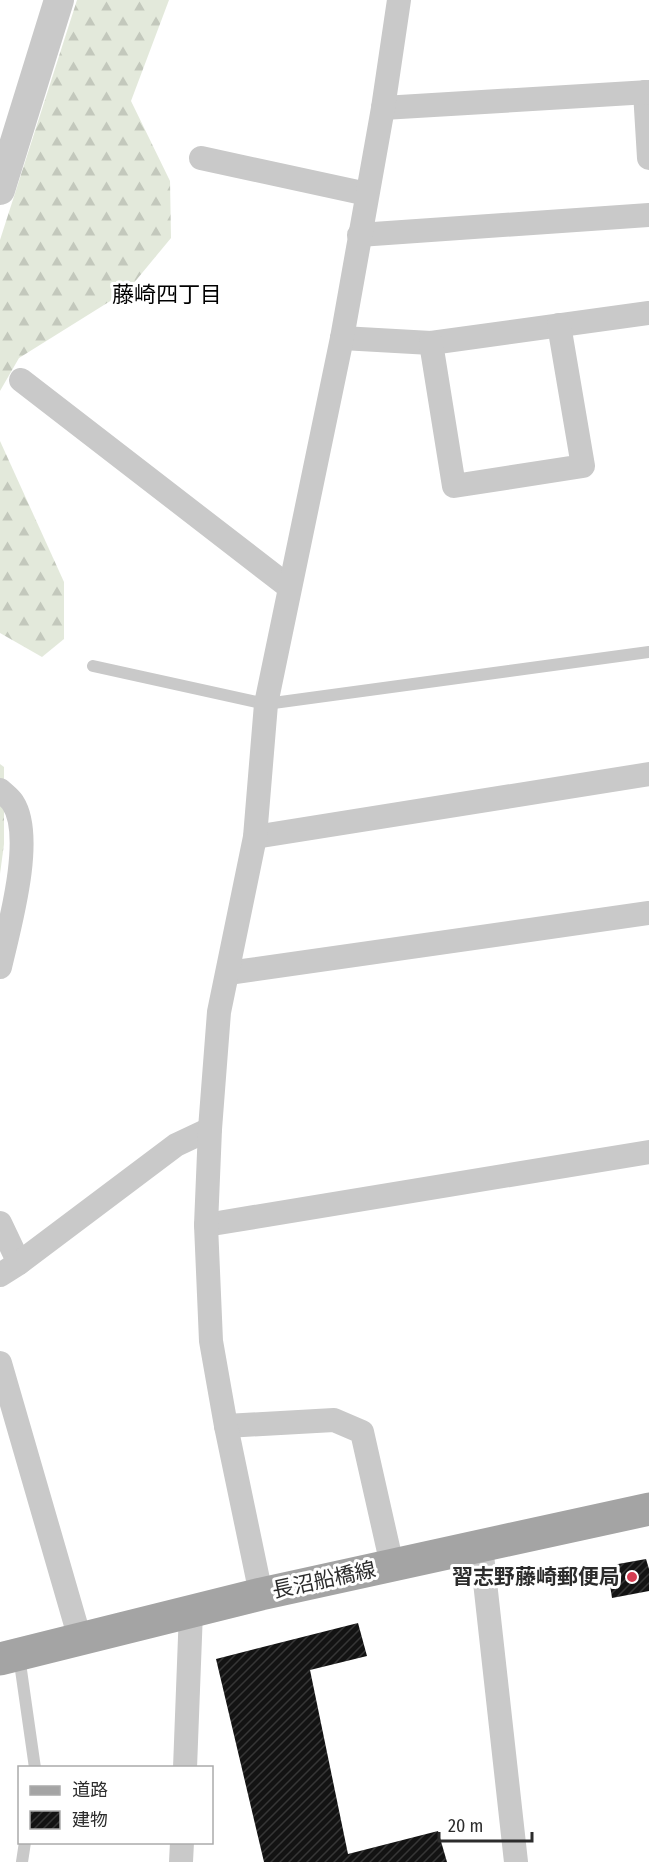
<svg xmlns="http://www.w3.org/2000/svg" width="649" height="1862" viewBox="0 0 649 1862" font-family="'Fira Sans Condensed','Noto Sans JP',sans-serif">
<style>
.forest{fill:url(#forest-firs)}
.building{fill:url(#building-hatch)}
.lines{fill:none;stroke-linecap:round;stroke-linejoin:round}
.service{stroke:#c9c9c9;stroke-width:12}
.minor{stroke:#c9c9c9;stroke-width:24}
.tertiary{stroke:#c9c9c9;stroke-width:30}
.primary{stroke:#a4a4a4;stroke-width:33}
.poi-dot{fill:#d43d52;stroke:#fff;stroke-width:2}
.labels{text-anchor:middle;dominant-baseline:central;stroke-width:6;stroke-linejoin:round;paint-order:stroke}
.poi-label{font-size:21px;font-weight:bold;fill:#2c2c2c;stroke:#fff;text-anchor:end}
.street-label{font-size:21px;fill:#2c2c2c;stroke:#fff}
.neighbourhood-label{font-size:22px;fill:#000;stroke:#fff}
</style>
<defs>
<pattern id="forest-firs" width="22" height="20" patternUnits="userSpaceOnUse" patternTransform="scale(1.5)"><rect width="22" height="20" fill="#e3e9db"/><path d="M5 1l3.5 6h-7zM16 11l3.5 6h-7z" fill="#c3c8bc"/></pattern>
<pattern id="building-hatch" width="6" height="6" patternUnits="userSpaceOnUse" patternTransform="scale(1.5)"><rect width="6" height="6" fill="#131313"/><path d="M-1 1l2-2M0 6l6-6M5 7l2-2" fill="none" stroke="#363636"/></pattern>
</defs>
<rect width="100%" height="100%" fill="#fff"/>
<g class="forest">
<polygon points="77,0 169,0 131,101 170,181 171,238 128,290 19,358 0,391 0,240"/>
<polygon points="0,441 64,582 64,639 42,657 0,633"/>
<polygon points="0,764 4,767 4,844 0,874"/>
</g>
<g class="building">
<polygon points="646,1559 649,1569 649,1591 612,1598 607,1566"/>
<polygon points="358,1623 367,1656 310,1670 348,1854 438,1831 447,1862 264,1862 216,1659"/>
</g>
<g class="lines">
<g class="service">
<polyline points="93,666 266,704 649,652"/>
<polyline points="19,1656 35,1768"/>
<polyline points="22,1862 25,1842"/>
</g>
<g class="minor">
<polyline points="645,92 649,158"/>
<polyline points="383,108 649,92"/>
<polyline points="201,158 367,194"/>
<polyline points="359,235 649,215"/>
<polyline points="342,338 431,343 649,313"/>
<polyline points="431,343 454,486 583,466 559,325"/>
<polyline points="21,380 289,587"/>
<path d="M0 790C4 794 10 798 13 803 35 837 9 928 0 967"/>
<polyline points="255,837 649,774"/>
<polyline points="228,973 649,913"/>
<polyline points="0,1223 19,1263"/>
<polyline points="206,1225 649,1152"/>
<polyline points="0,1275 19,1263 176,1145 210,1129"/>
<polyline points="0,1363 80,1639"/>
<polyline points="226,1426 334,1420 362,1432 392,1565"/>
<polyline points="481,1546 516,1862"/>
<polyline points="261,1594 226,1426 211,1341 206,1225 210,1129 219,1012 255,837 266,704 342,338 383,108 399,0"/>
<polyline points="185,1768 191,1611"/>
<polyline points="181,1862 182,1842"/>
</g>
<polyline class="tertiary" points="0,190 59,0"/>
<polyline class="primary" points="0,1659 261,1594 649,1509"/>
</g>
<circle class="poi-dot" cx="632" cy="1577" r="6"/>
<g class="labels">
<g class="poi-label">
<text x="620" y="1577">習志野藤崎郵便局</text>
</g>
<g class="street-label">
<text transform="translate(324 1580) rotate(-12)">長沼船橋線</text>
</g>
<g class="neighbourhood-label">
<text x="167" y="294">藤崎四丁目</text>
</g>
</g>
<rect x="18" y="1766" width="195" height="78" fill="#ffffff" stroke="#ababab" stroke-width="1.5"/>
<rect x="30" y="1786" width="30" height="9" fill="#a4a4a4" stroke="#ababab" stroke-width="1.5"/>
<text x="72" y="1796" font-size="18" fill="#2c2c2c">道路</text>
<rect x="30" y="1811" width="30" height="18" fill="url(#building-hatch)" stroke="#ababab" stroke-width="1.5"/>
<text x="72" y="1826" font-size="18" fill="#2c2c2c">建物</text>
<path d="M439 1832v9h93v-9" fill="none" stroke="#2c2c2c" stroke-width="3"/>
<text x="448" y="1832" font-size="18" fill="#2c2c2c" stroke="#ffffff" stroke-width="4.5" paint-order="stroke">20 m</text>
</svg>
